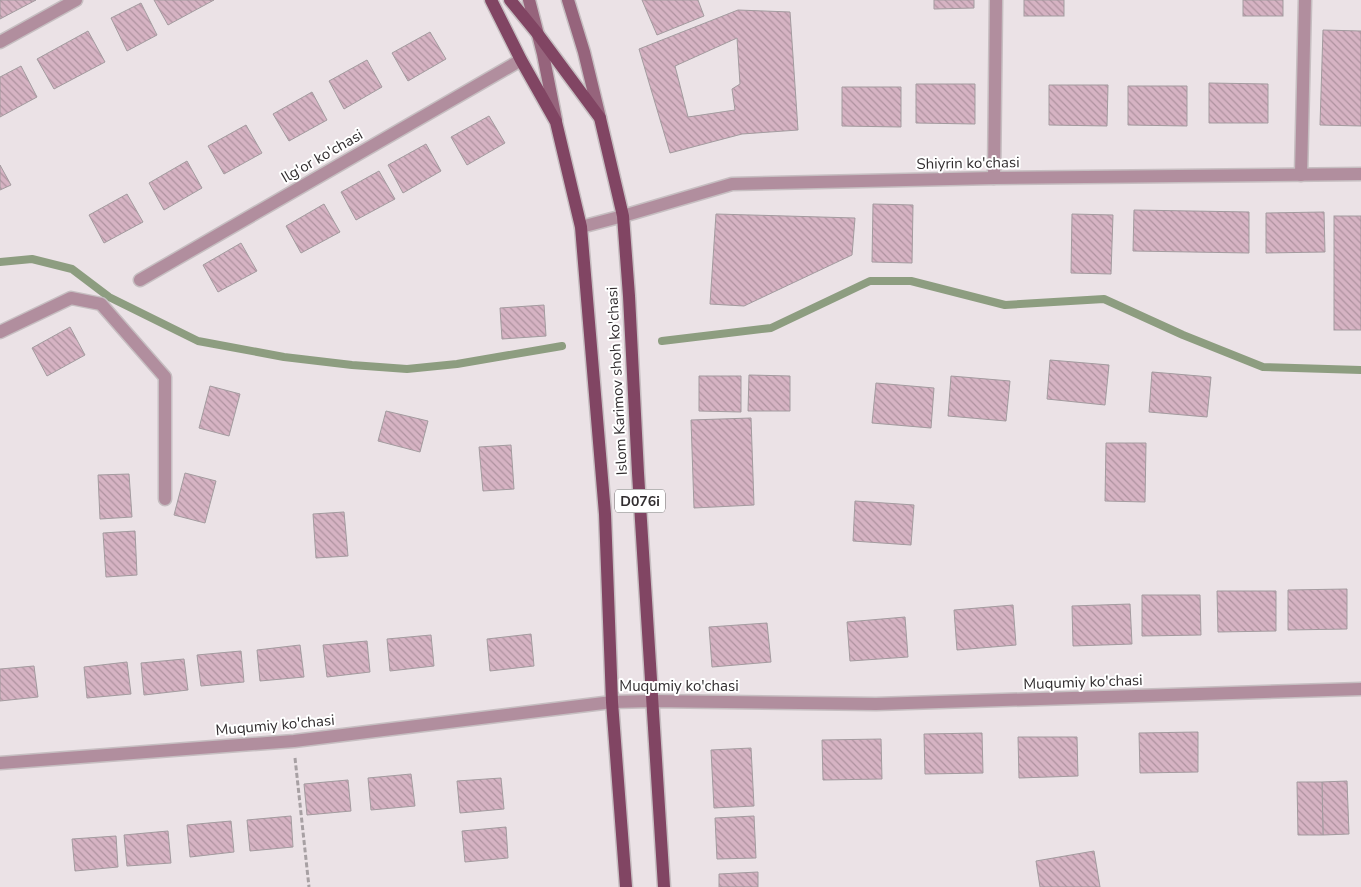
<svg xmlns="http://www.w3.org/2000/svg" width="1361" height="887" viewBox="0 0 1361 887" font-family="'Nunito Sans',sans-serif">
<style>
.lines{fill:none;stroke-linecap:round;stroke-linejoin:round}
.stream{stroke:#8d9d80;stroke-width:8}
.building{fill:url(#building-back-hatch);stroke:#a39b9f;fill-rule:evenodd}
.street-casing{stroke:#c6bec1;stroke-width:15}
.secondary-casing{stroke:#c6bec1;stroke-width:15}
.primary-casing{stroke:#c6bec1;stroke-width:15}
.path{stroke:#a7a0a3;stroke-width:3;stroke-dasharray:5 2.5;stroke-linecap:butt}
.street{stroke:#b18e9e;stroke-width:12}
.secondary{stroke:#96647c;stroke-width:12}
.primary{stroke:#814563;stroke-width:12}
.labels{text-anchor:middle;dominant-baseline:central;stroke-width:4;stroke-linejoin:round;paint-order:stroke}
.shield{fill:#fff;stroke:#6f6c6d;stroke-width:1}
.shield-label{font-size:14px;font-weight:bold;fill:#312d2f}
.street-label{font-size:15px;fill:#312d2f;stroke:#fff}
</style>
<defs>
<pattern id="building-back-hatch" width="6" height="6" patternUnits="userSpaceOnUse" patternTransform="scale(1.25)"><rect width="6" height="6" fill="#d6b3c3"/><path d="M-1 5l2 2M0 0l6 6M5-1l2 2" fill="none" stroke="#ae929f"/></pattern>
</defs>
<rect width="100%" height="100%" fill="#ebe2e6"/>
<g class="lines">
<g class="stream">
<polyline points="0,262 32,259 72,269 109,297 198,341 284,357 352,365 407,369 457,364 562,346"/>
<polyline points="662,341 771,328 870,281 911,281 1005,305 1104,299 1183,335 1263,367 1361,370"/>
</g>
</g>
<g class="building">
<polygon points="0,0 36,0 0,19"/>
<polygon points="154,0 214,0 168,25"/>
<polygon points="642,0 698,0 704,16 657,35"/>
<polygon points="934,0 974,0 974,8 934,9"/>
<rect x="1024" y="0" width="40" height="16"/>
<rect x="1243" y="0" width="40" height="16"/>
<polygon points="141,3 157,35 127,51 111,18"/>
<path d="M738 10 790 12 798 130 742 134 670 153 639 49ZM737 38 740 84 732 89 735 110 688 117 675 66Z"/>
<polygon points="1323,30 1361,31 1361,126 1320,125"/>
<polygon points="88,31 105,62 54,89 37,59"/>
<polygon points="430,32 446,59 408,81 392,53"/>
<polygon points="367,60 382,87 344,109 329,81"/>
<polygon points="21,66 37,97 0,117 0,77"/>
<polygon points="1209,83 1268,84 1268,123 1209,123"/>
<polygon points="916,84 975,84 975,124 916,123"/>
<polygon points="1049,85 1108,85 1107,126 1049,125"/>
<polygon points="1128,86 1187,86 1187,126 1128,125"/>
<polygon points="842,87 901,87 901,127 842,126"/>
<polygon points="312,92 327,120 289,141 273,114"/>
<polygon points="489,116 505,143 467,165 451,137"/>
<polygon points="246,125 262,153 224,174 208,146"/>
<polygon points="426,144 441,171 403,193 388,165"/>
<polygon points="187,161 202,188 164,210 149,183"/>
<polygon points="0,165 11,185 0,190"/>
<polygon points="379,171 395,199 356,220 341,192"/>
<polygon points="127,194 143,222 104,243 89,215"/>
<polygon points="324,204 340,232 301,253 286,226"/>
<polygon points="873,204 913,205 912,263 872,262"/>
<polygon points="1134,210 1249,212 1249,253 1133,251"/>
<polygon points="1324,212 1325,252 1266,253 1266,213"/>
<polygon points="716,214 855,218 852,255 744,306 710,304"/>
<polygon points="1072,214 1113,215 1111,274 1071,273"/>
<rect x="1334" y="216" width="27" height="114"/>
<polygon points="241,243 257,271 218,292 203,265"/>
<polygon points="544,305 546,336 502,339 500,308"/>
<polygon points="70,327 85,355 47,376 32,348"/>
<polygon points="1050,360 1109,365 1105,405 1047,399"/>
<polygon points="1152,372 1211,377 1207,417 1149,412"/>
<polygon points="749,375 790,376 790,411 748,411"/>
<polygon points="699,376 741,376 741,412 699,411"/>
<polygon points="951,376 1010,381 1006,421 948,416"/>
<polygon points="876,383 934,388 931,428 872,423"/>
<polygon points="210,386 240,394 229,436 199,428"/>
<polygon points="386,411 428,421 420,452 378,441"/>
<polygon points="751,418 754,505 694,508 691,420"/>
<polygon points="1106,443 1146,443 1145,502 1105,501"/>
<polygon points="511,445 514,489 483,491 479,447"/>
<polygon points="185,473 216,481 205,523 174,515"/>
<polygon points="129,474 132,517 100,519 98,475"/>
<polygon points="855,501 914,505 911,545 853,541"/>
<polygon points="344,512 348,556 316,558 313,514"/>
<polygon points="135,531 137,575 106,577 103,533"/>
<polygon points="1347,589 1347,629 1288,630 1288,590"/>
<polygon points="1217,591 1276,591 1276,631 1218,632"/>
<polygon points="1142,595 1200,595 1201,635 1142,636"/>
<polygon points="1130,604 1132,644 1073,646 1072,606"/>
<polygon points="1013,605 1016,645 957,650 954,610"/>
<polygon points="905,617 908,657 850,661 847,622"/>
<polygon points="767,623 771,662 712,667 709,627"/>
<polygon points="531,634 534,666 490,671 487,639"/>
<polygon points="431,635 434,666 390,671 387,639"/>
<polygon points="367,641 370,672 327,677 323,645"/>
<polygon points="300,645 304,677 260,681 257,650"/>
<polygon points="241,651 244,682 201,686 197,655"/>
<polygon points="184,659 188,690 144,695 141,663"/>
<polygon points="127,662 131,694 87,698 84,667"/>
<polygon points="34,666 38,697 0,701 0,669"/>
<polygon points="1198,732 1198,772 1140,773 1139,733"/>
<polygon points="982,733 983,773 925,774 924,734"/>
<polygon points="1018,737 1077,737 1078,776 1019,778"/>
<polygon points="881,739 882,779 823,780 822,740"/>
<polygon points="751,748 754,806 714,808 711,750"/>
<polygon points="411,774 415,806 371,810 368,778"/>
<polygon points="501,778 504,809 460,813 457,781"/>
<polygon points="348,780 351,811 307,815 304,784"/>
<polygon points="1347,781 1349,834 1323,835 1322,782"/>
<polygon points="1297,782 1322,782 1323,835 1298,835"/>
<polygon points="291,816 293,847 250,851 247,820"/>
<polygon points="754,816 756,858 717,859 715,818"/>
<polygon points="231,821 234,852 190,857 187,825"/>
<polygon points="506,827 508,858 465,862 462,831"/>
<polygon points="168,831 171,863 127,866 124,835"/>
<polygon points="116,836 118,867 75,871 72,839"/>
<polygon points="1094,851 1100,887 1040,887 1036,861"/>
<polygon points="758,872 758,887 719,887 719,874"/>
</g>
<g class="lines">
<g class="street-casing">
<g id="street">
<polyline points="0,42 76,0"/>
<polyline points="1301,175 1305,0"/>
<polyline points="994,178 996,0"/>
<polyline points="581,227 623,216 732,184 994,178 1361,174"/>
<polyline points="140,280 521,60"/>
<polyline points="0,332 71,298 101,304 165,377 165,499"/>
<polyline points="0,763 294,741 612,702 651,701 876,704 1361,689"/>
</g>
</g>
<g class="secondary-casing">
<g id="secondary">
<polyline points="529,0 543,54 556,120"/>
<polyline points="568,0 584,52 600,118"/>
</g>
</g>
<g class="primary-casing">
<g id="primary">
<polyline points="491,0 521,60 556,122 581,227 605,514 612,702 626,887"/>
<polyline points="510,0 537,33 600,118 623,216 629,296 638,473 664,887"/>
</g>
</g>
<polyline class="path" points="295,758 309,887"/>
<use href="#street" class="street"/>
<use href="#secondary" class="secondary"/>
<use href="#primary" class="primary"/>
</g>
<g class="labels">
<rect class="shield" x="615" y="489.5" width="50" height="23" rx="4"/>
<g class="shield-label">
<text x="640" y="501">D076i</text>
</g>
<g class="street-label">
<text transform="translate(322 156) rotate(-30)">Ilg'or ko'chasi</text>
<text transform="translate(968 163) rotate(-1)">Shiyrin ko'chasi</text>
<text transform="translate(617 381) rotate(-93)">Islom Karimov shoh ko'chasi</text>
<text transform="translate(1083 682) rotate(-2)">Muqumiy ko'chasi</text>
<text x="679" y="686">Muqumiy ko'chasi</text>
<text transform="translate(275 725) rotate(-5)">Muqumiy ko'chasi</text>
</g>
</g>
</svg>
